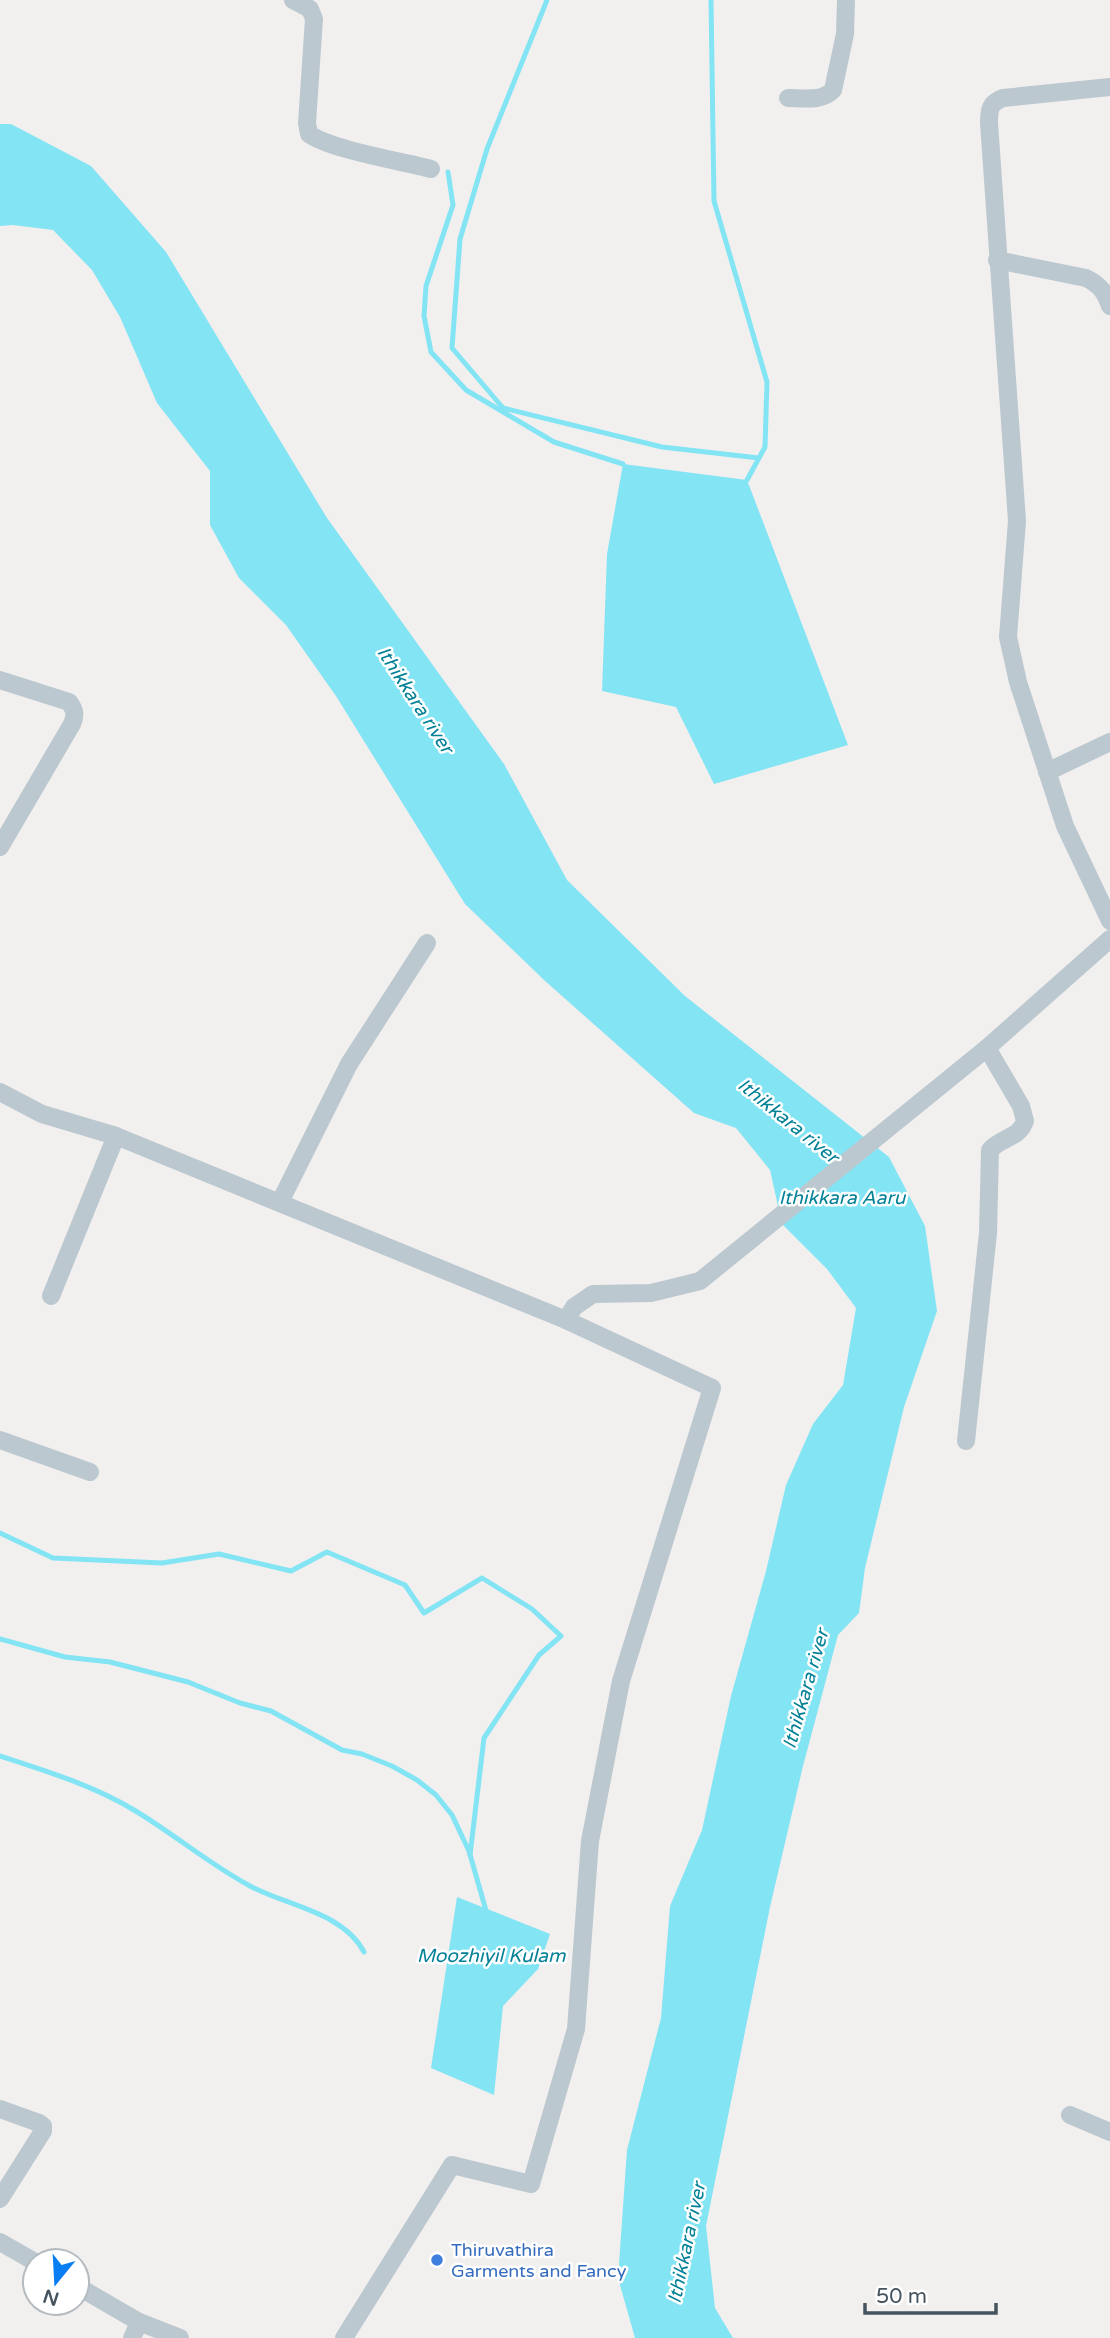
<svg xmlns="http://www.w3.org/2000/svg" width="1110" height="2338" viewBox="0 0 1110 2338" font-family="'Varela Round',sans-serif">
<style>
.water{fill:#83e4f4}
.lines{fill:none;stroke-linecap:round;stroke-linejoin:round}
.stream{stroke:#83e4f4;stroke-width:5}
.minor{stroke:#bbc8cf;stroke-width:18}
.shop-dot{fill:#3f7fe0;stroke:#fff;stroke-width:2.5}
.labels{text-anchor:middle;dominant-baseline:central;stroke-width:5;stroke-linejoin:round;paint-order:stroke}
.shop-label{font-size:18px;fill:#366cbe;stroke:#fff;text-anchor:start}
.water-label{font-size:19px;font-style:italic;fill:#038196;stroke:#fff}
</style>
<rect width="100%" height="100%" fill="#f2efef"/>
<g class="water">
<polygon points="0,124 11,124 91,166 166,252 327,518 504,764 567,880 685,996 889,1157 925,1226 937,1311 904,1407 865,1568 859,1613 838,1635 803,1766 770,1907 706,2226 715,2308 733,2338 635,2338 618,2278 627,2150 661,2018 670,1906 702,1830 731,1696 766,1571 786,1485 813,1424 843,1385 856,1308 827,1269 782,1224 770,1170 736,1128 694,1113 544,980 465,904 336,696 286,625 239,578 210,525 210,471 157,403 120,317 92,270 53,230 13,225 0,226"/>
<polygon points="623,464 747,480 848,745 714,784 676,707 602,691 607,554"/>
<polygon points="457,1897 550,1934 538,1969 503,2006 494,2095 431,2068"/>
</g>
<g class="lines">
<g class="stream">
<polyline points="547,0 487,149 460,239 452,348 503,408 662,447 759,458"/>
<polyline points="711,0 714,201 767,382 765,447 747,480"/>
<polyline points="448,172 453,205 426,286 424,316 431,352 466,390 554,442 623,464"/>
<polyline points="0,1533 53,1558 162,1563 219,1554 291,1571 327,1552 405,1585 424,1613 482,1578 532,1609 561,1636 539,1655 484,1738 470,1855"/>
<polyline points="0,1639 65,1657 110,1662 188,1682 240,1703 271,1711 342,1750 362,1754 392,1766 417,1780 436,1795 452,1815 469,1851 487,1914"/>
<path d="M0 1756C46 1771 92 1785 134 1810 174 1834 209 1864 250 1886 287 1906 343 1912 364 1952"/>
</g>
<g class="minor">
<path d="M293 0 310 9 314 19 307 123 309 134C332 150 401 161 431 169"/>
<path d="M1110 87 1003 98C990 103 989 109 989 123L1017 521 1008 637 1018 682 1065 826 1110 921"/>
<path d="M788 98C803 98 822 102 833 90L845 34 846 0"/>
<path d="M997 260 1086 278C1100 285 1105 292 1110 306"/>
<path d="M0 680 69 702C75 710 76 715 72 724L0 847"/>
<polyline points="1047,772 1110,742"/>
<polyline points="0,1092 42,1114 116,1136 566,1320"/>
<polyline points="280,1202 349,1064 427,943"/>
<polyline points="51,1296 116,1136"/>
<polyline points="0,1440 90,1472"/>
<path d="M966 1441 988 1233 990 1150C1001 1137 1019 1139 1025 1121L1021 1106 987 1048"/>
<polyline points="0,2109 39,2123 43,2126 43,2131 0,2199"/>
<polyline points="1070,2115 1110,2132"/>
<polyline points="0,2242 35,2262"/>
<polyline points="77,2286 139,2322"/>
<polyline points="132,2338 139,2322 180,2338"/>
<polyline points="344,2338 452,2165 531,2184 576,2029 590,1841 621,1681 712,1388 566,1320 574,1307 593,1294 651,1293 700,1281 987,1048 1110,939"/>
</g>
</g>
<circle class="shop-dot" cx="437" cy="2260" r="7"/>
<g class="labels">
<g class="shop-label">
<text x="451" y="2250">Thiruvathira<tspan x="451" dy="21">Garments and Fancy</tspan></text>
</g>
<g class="water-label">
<text transform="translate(415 700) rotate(57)">Ithikkara river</text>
<text transform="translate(788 1121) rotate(39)">Ithikkara river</text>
<text x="842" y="1198">Ithikkara Aaru</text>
<text transform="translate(806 1689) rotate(-74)">Ithikkara river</text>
<text x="491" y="1956">Moozhiyil Kulam</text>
<text transform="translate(687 2243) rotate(-78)">Ithikkara river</text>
</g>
</g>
<g transform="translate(56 2282) rotate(198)"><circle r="33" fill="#ffffff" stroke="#b5bbbf" stroke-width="2"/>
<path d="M0-5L12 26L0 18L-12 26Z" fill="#097ef2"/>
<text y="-10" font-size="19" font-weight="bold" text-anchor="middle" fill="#45545e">N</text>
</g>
<path d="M865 2303v10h131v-10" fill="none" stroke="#45545e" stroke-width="3.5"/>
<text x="876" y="2303" font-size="21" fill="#45545e" stroke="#ffffff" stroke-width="5" paint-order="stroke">50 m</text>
</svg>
